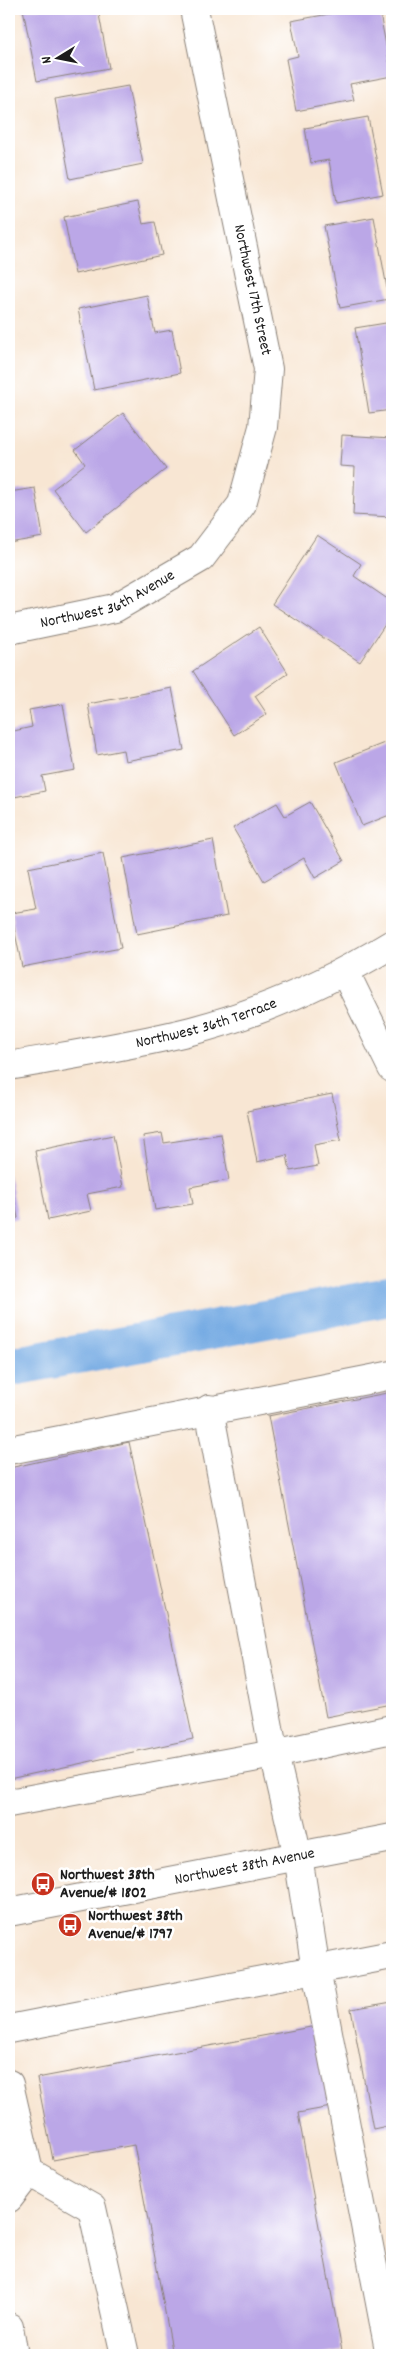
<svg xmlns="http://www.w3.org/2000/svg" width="401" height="2364" viewBox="0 0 401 2364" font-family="Dekko,sans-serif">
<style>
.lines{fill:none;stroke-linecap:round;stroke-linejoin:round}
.canal{stroke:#75aae3;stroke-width:39}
.building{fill:#bba7e7}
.minor-casing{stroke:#8a8178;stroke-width:30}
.minor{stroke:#fff;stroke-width:28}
.labels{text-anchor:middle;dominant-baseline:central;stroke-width:5;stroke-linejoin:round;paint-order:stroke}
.street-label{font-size:16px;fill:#1c1c1c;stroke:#fff}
.poi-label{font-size:16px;font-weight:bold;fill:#1c1c1c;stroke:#fff;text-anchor:start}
</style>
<rect width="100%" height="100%" fill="#fff"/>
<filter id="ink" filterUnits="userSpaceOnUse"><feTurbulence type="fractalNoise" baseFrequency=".02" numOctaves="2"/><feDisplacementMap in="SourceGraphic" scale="10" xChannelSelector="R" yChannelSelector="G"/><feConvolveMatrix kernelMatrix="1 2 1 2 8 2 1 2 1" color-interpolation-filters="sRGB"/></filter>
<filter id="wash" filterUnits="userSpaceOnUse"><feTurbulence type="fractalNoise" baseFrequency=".0096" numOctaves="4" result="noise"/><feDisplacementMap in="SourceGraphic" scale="20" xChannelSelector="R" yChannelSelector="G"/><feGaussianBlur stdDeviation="1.12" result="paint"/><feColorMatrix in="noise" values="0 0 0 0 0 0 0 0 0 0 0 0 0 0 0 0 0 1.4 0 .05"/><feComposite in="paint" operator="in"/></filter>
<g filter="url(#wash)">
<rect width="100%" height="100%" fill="#f8e6d3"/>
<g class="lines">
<polyline class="canal" points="9,1367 392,1296"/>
</g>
<g id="blocks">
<g class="building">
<polygon points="23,9 98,9 109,68 37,81"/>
<polygon points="356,9 379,9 392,76 350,84 354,100 296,111 286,59 298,56 291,21"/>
<polygon points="128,86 143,164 70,179 55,99"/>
<polygon points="368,117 383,194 336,203 329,160 311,163 305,128"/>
<polygon points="138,202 143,224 155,222 162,255 75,274 64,217"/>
<polygon points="374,217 389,299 340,308 324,226"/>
<polygon points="147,295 155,333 172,330 180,373 94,390 78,309"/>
<polygon points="392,322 392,410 369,413 355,328"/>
<polygon points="123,413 166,469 86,532 53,489 85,464 75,450"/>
<polygon points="342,435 392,438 392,517 353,515 355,467 340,466"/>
<polygon points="35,488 43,537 9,543 9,492"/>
<polygon points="317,535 361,564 354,576 392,602 392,614 360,662 272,604"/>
<polygon points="259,627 288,673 255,696 267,714 234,735 193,671"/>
<polygon points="172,688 184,750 125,761 123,750 97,755 88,704"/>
<polygon points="63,704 75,770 42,776 45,791 9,798 9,732 32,727 29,710"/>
<polygon points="392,740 392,814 362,826 336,762"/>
<polygon points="310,802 344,861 315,878 304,858 264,881 233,828 277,803 285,816"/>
<polygon points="213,840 227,916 137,934 123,858"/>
<polygon points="103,853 121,948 22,967 11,913 36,909 28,868"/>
<polygon points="332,1094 341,1140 314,1145 318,1166 290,1171 287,1155 257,1162 247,1111"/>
<polygon points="162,1133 164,1143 221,1134 229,1180 190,1187 193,1204 155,1210 143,1136"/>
<polygon points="113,1135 123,1187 87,1194 91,1211 48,1220 35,1151"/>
<polygon points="9,1174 18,1218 9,1220"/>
<polygon points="392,1392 392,1704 326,1717 268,1416"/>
<polygon points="129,1442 193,1739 9,1779 9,1468"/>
<polygon points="392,2002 392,2125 373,2129 351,2009"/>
<polygon points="316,2026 331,2107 298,2113 342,2351 319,2355 173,2355 134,2145 53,2160 37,2078"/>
</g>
</g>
</g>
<g filter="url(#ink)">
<use href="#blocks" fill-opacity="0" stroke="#8a8178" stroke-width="1"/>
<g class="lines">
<g class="minor-casing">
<g id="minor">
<path id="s1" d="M9 630 115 608 201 558 242 504 263 427 268 369 194 9"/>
<polyline points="345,972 392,1068"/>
<path id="s2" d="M9 1066C70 1055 131 1046 191 1031 261 1013 331 981 392 944"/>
<polyline points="209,1409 274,1754 392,1729"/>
<polyline points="9,1450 392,1375"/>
<polyline points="9,1803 274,1754 298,1856 316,1970 390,2355"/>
<path id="s3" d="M9 1912 392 1838"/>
<polyline points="9,2029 392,1955"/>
<polyline points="9,2084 29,2172 92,2208 125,2355"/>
<polyline points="9,2198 29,2172"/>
<polyline points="9,2327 14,2355"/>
</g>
</g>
<use href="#minor" class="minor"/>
</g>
</g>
<defs>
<g id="bus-disc" transform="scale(1.25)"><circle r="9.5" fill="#c8321e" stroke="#fff"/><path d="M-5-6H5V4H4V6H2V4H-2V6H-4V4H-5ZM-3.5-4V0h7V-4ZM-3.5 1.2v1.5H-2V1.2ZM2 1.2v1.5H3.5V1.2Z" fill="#fff"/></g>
</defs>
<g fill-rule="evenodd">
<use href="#bus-disc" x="43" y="1884"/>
<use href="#bus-disc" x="70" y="1925"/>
</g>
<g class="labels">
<g class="street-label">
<text transform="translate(252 290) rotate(78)">Northwest 17th Street</text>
<text stroke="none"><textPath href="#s1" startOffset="104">Northwest 36th Avenue</textPath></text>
<text stroke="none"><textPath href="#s2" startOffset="202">Northwest 36th Terrace</textPath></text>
<text stroke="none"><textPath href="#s3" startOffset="240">Northwest 38th Avenue</textPath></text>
</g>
<g class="poi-label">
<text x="60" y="1875">Northwest 38th<tspan x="60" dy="18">Avenue/# 1802</tspan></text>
<text x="88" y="1916">Northwest 38th<tspan x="88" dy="18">Avenue/# 1797</tspan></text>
</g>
</g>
<rect width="401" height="2364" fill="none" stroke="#fff" stroke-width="30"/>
<g transform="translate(58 58) rotate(260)" stroke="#ffffff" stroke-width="4" paint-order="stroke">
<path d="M0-4L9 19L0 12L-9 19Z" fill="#1c1c1c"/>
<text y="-8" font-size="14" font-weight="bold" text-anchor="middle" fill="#1c1c1c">N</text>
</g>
</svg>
